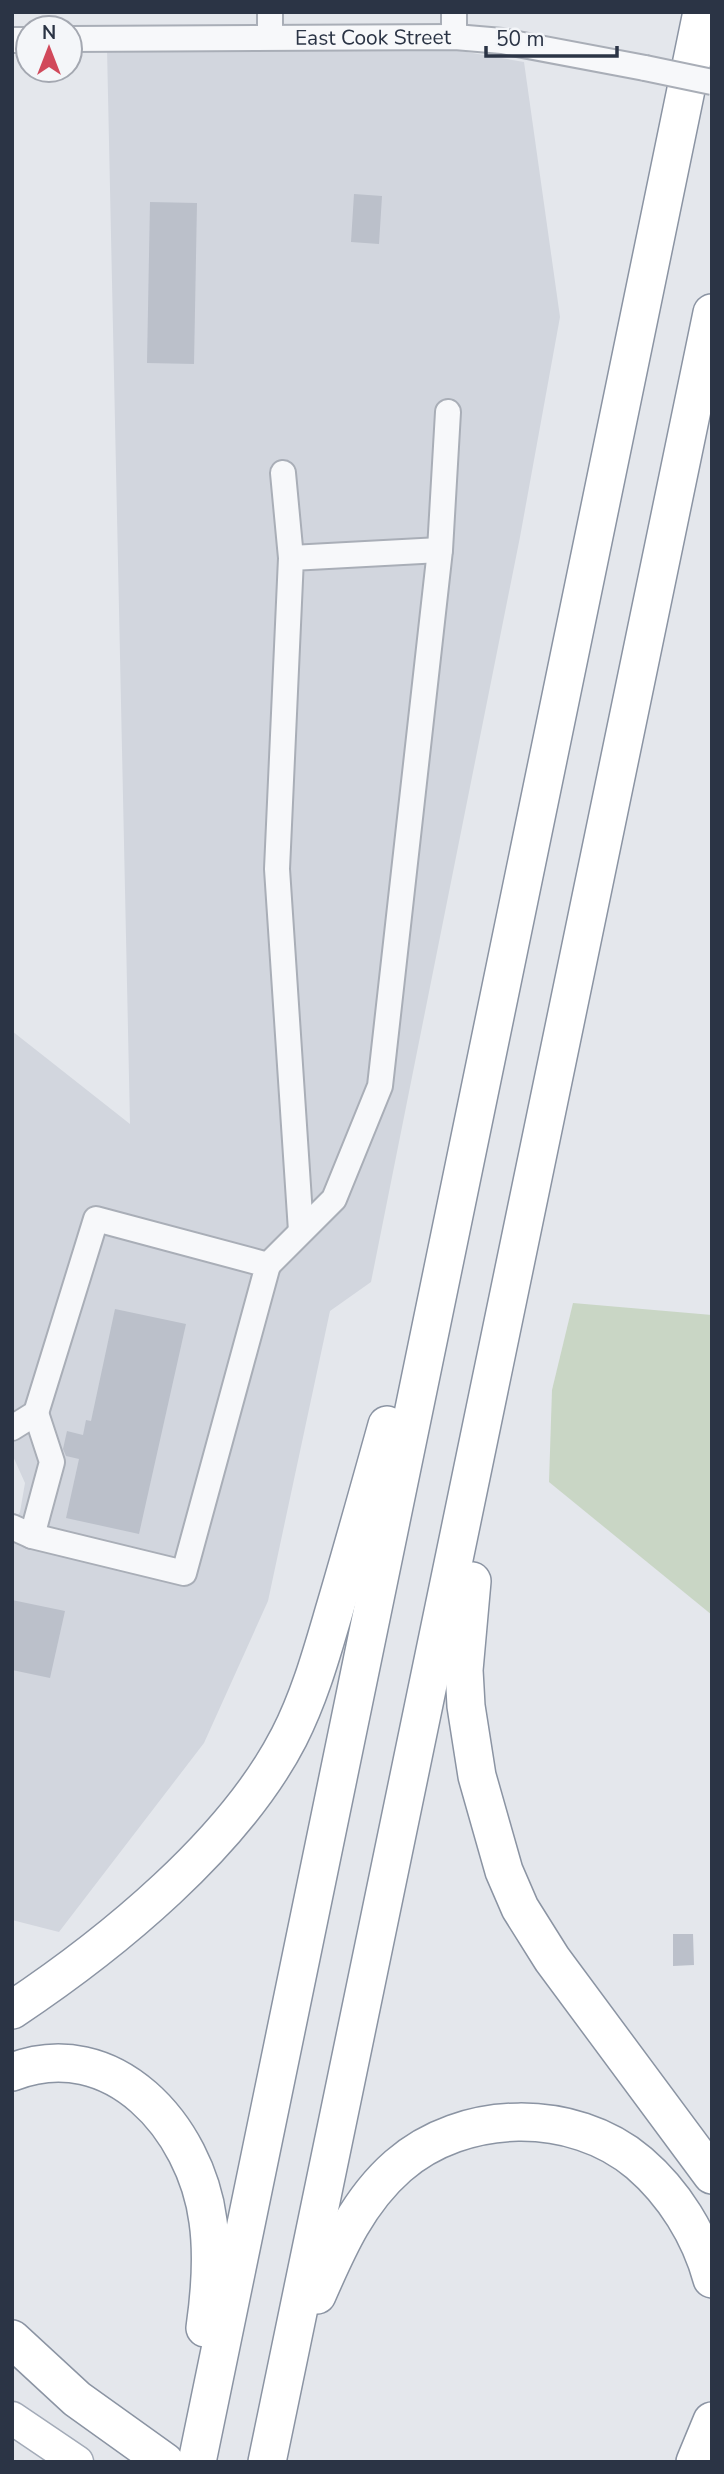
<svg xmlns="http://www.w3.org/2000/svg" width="724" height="2474" viewBox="0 0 724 2474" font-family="'Nunito Sans',sans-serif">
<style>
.built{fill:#d2d6de}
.green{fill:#c9d6c5}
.building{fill:#bbc0ca}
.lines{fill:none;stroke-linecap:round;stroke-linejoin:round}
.minor-casing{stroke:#a9aeb7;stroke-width:28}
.major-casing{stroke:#a3abb8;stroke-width:35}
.highway-casing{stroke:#8b94a3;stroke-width:40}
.minor{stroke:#f7f8fa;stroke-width:24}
.major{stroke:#fff;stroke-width:32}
.highway{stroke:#fff;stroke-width:37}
.minor-bridge-casing{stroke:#a9aeb7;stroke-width:28;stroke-linecap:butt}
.minor-bridge{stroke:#f7f8fa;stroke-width:24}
.labels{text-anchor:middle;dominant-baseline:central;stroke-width:7;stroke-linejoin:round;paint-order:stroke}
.street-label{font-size:21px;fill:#2b3445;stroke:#f4f6f9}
</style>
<rect width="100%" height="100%" fill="#e4e7ec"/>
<polygon class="built" points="426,45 524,62 560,317 520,537 371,1282 330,1311 268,1601 204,1743 59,1932 12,1920 12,1524 20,1512 25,1483 12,1454 12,1031 130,1124 107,48"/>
<polygon class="green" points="573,1303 712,1315 712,1615 549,1482 552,1390"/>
<g class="building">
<polygon points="354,194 382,196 379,244 351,242"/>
<polygon points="150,202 197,203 194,364 147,363"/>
<polygon points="115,1309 186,1324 139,1534 66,1518 79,1459 66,1456 63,1449 67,1431 83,1435 86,1420 91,1421"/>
<polygon points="12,1600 65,1611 50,1678 12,1670"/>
<polygon points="673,1934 693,1934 694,1965 673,1966"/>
</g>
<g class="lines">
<g class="minor-casing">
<g id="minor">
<polyline points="270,12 270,36"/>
<polyline points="454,37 454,12"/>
<path id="s1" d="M70 39 455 37 502 41 645 68"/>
<polyline points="12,40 28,40"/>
<polyline points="283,473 291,558"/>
<polyline points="301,1231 277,869 291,558 440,550"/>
<polyline points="268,1265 334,1199 380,1086 440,550 448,412"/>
<polyline points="12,1428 36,1413 96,1219 268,1265 184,1573 32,1536 12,1527"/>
<polyline points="32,1536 52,1462 36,1413"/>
</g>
</g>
<g class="major-casing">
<polyline id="major" points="12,2418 77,2462"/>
</g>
<g class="highway-casing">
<g id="highway">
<polyline points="472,1581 464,1670 466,1706 477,1776 504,1871 520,1908 552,1959 712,2175"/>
<path d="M12 2010C111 1944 234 1844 289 1737 310 1696 322 1652 335 1608 353 1547 370 1486 387 1425"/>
<path d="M12 2072C113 2033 196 2128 208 2221 213 2256 210 2293 205 2328"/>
<path d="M317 2295C338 2247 358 2201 398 2166 463 2109 573 2107 639 2163 674 2193 700 2235 712 2279"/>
<polyline points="12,2339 77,2399 165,2462"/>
<polyline points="197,2462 702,12"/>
<polyline points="267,2462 712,313"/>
<polyline points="695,2462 712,2421"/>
</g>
</g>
<use href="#minor" class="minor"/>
<use href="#major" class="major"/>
<use href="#highway" class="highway"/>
<g class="minor-bridge-casing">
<polyline id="minor-bridge" points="645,68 712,82"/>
</g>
<use href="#minor-bridge" class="minor-bridge"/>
</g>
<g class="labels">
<g class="street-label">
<text stroke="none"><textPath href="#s1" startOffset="303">East Cook Street</textPath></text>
</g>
</g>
<rect width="724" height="2474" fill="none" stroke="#2b3445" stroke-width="28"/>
<g transform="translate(49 49)"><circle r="33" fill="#f4f6f9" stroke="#a4a8b1" stroke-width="2"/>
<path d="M0-5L12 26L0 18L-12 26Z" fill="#d1495b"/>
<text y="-10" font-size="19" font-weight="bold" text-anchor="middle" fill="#2b3445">N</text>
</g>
<path d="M486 46v10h131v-10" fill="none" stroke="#2b3445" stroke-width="3.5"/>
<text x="496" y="46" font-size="21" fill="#2b3445" stroke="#f4f6f9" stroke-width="5" paint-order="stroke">50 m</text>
</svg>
